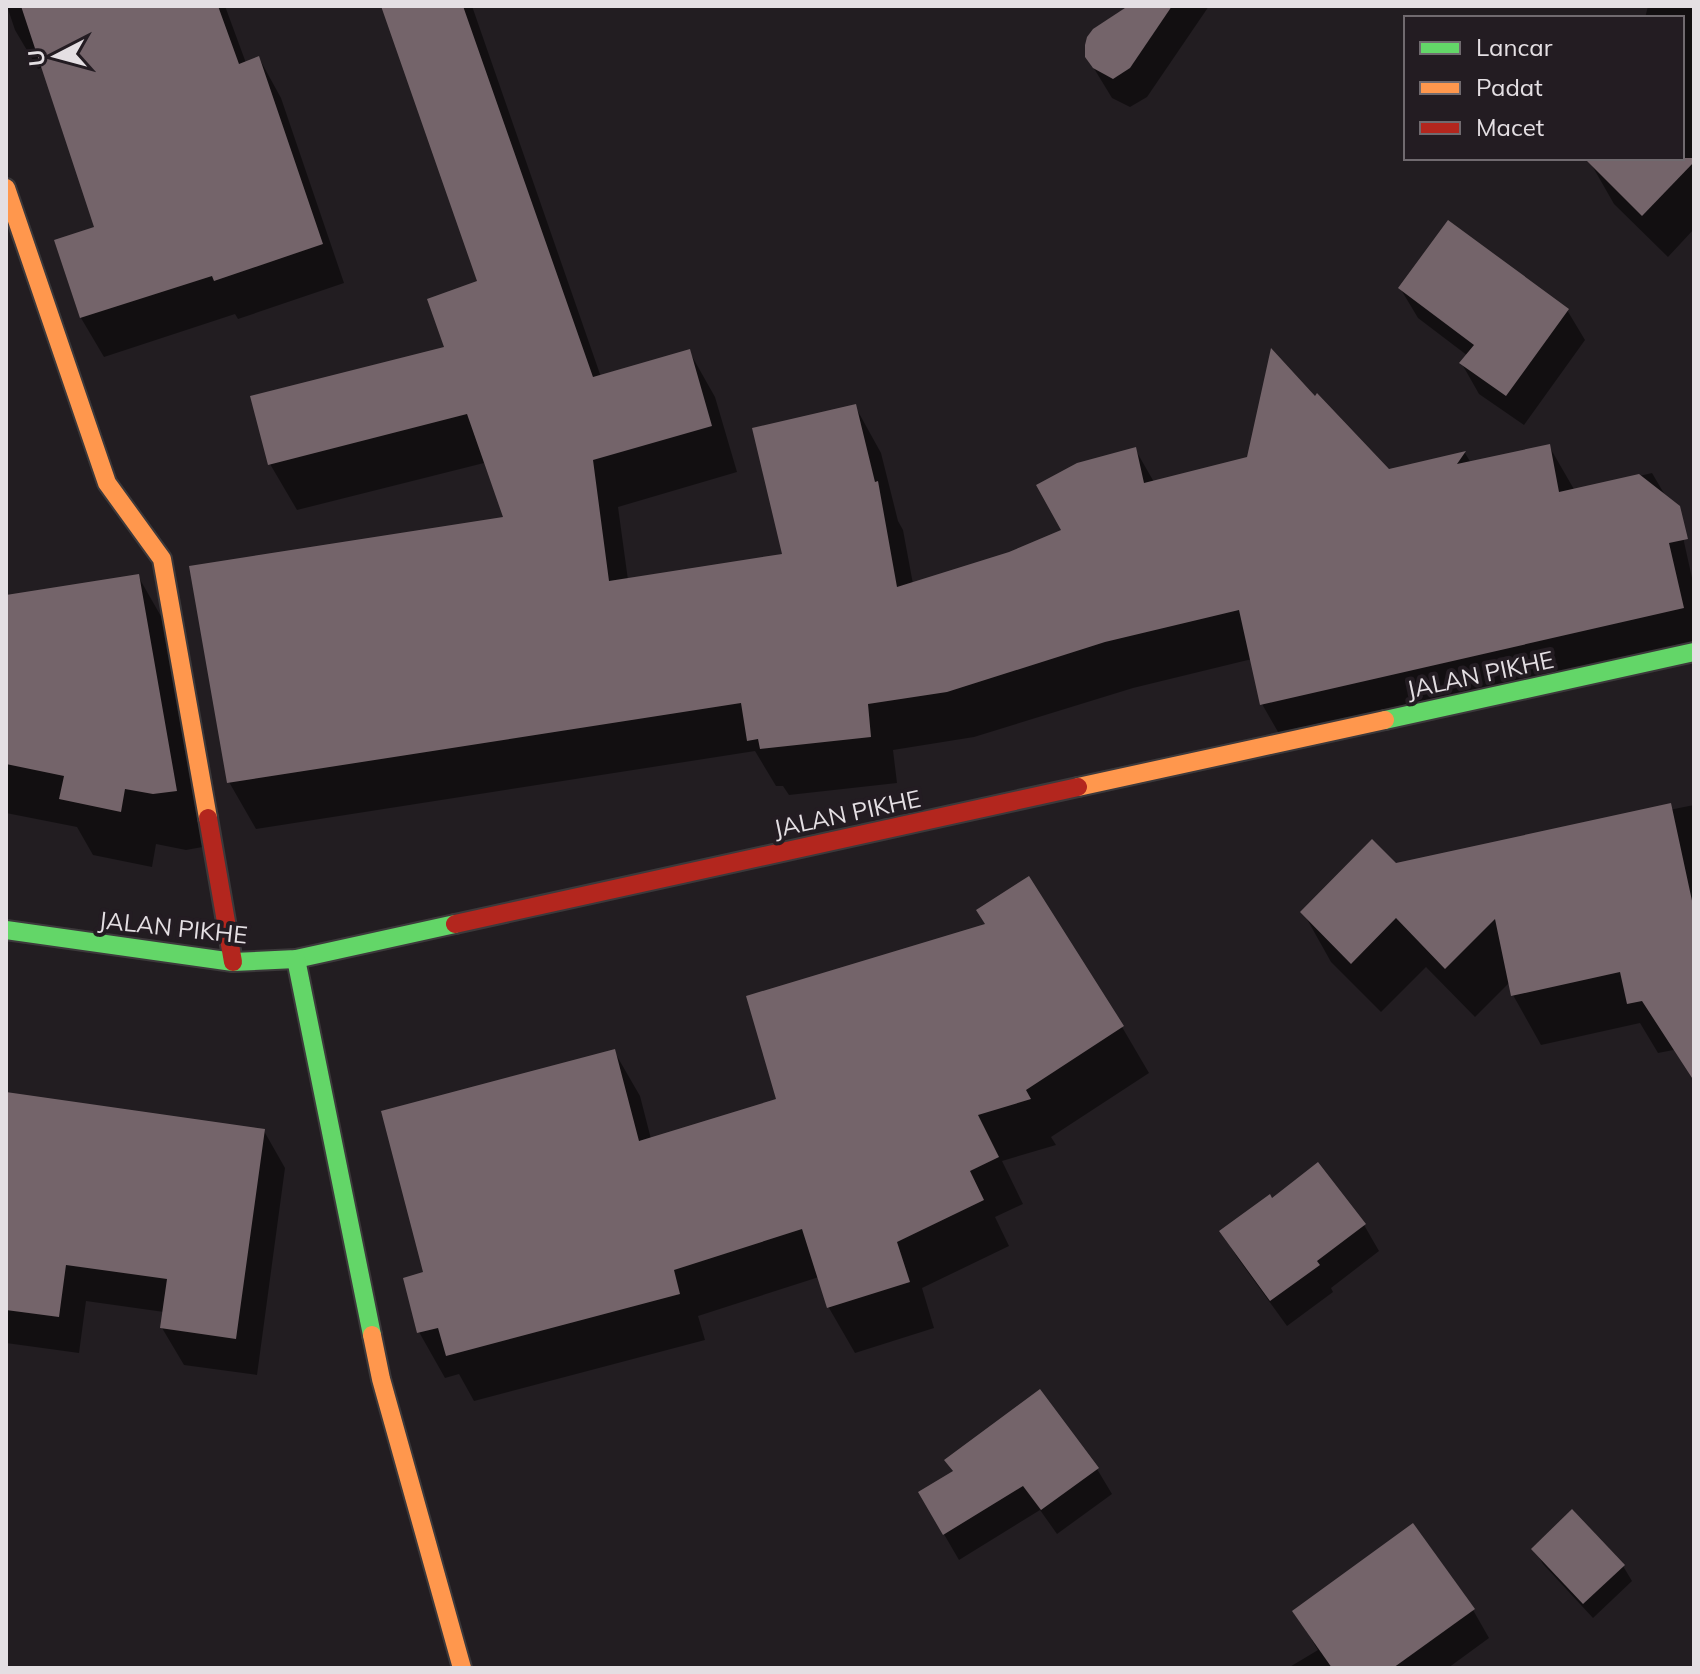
<svg xmlns="http://www.w3.org/2000/svg" width="1700" height="1674" viewBox="0 0 1700 1674" font-family="Mulish,sans-serif">
<style>
.shadow{fill:#0007}
.building{fill:#74646a}
.lines{fill:none;stroke-linecap:round;stroke-linejoin:round}
.fast-casing{stroke:#3c393b;stroke-width:22}
.slow-casing{stroke:#3c393b;stroke-width:22}
.jam-casing{stroke:#3c393b;stroke-width:22}
.fast{stroke:#63d668;stroke-width:18}
.slow{stroke:#ff974d;stroke-width:18}
.jam{stroke:#b3261e;stroke-width:18}
.labels{text-anchor:middle;dominant-baseline:central;stroke-width:8;stroke-linejoin:round;paint-order:stroke}
.street-label{font-size:24px;fill:#e4dfe3;stroke:#231c22}
</style>
<rect width="100%" height="100%" fill="#221d21"/>
<g class="shadow">
<polygon points="7,6 225,6 246,63 259,58 281,98 344,283 238,319 235,314 104,357 81,318 57,241 96,228 43,67 38,69 15,30"/>
<polygon points="383,6 472,6 601,377 689,351 715,397 737,472 618,507 628,580 784,556 855,406 881,453 898,521 903,530 913,584 1010,554 1064,531 1135,449 1154,482 1249,459 1315,399 1388,471 1465,453 1471,463 1549,446 1575,491 1652,473 1679,519 1694,587 1694,658 1289,751 1262,704 1252,659 1133,688 974,737 893,750 897,783 789,795 783,786 776,786 755,751 256,829 229,782 505,519 484,463 297,510 270,464 447,348 480,283"/>
<polygon points="1132,6 1209,6 1147,97 1130,107 1112,98 1087,57"/>
<polygon points="1648,6 1694,6 1694,229 1668,257 1614,204 1590,162 1594,158 1682,158 1682,18 1645,18"/>
<polygon points="1400,288 1567,310 1585,340 1524,425 1479,394 1462,364 1468,356 1418,318"/>
<polygon points="138,576 170,632 208,846 186,850 156,844 152,867 93,855 77,827 6,813 6,604"/>
<polygon points="1694,805 1694,1046 1658,1053 1640,1023 1541,1045 1513,995 1510,982 1475,1017 1426,967 1381,1012 1331,962 1303,912 1395,865"/>
<polygon points="1029,879 1122,1027 1149,1073 1051,1137 1056,1145 1002,1161 1023,1204 995,1217 1009,1246 922,1288 934,1328 855,1353 829,1308 819,1277 698,1316 705,1340 474,1401 459,1374 445,1378 419,1332 426,1274 614,1051 640,1096 651,1139 779,1100 988,926"/>
<polygon points="6,1094 264,1131 285,1168 257,1375 184,1365 162,1328 164,1312 86,1301 79,1353 6,1343"/>
<polygon points="1364,1225 1379,1251 1331,1288 1333,1292 1287,1326 1237,1257 1222,1231"/>
<polygon points="947,1461 1097,1469 1112,1494 1057,1534 1040,1510 959,1560 920,1493 954,1473"/>
<polygon points="1534,1549 1623,1566 1632,1581 1593,1618 1543,1564"/>
<polygon points="1473,1610 1489,1638 1448,1668 1288,1668 1318,1650 1295,1612"/>
</g>
<g class="building">
<polygon points="21,6 218,6 239,64 259,56 323,244 214,281 212,276 80,318 54,240 94,227"/>
<polygon points="381,6 463,6 593,377 690,349 712,426 593,460 609,581 782,554 752,428 856,404 875,482 878,481 897,587 1009,552 1061,530 1036,485 1077,463 1136,447 1144,483 1247,457 1271,348 1315,396 1317,393 1389,469 1466,451 1457,464 1550,444 1559,492 1639,474 1680,506 1688,539 1669,543 1684,608 1260,705 1239,610 1105,642 947,692 868,704 871,737 760,749 758,739 747,741 741,703 227,783 189,566 503,517 467,414 268,465 250,396 444,347 427,299 477,281"/>
<polygon points="1128,6 1172,6 1130,68 1113,79 1093,68 1085,57 1085,45 1087,37 1093,29"/>
<polygon points="1584,158 1694,158 1694,162 1642,216"/>
<polygon points="1448,220 1569,309 1506,396 1459,363 1474,345 1398,288"/>
<polygon points="139,574 177,791 153,794 125,789 121,812 59,799 64,776 6,764 6,595"/>
<polygon points="1671,803 1694,910 1694,1081 1642,1001 1627,1004 1620,972 1511,996 1495,919 1445,969 1396,918 1351,964 1300,912 1372,839 1396,863"/>
<polygon points="1029,876 1124,1026 1026,1090 1031,1099 978,1115 999,1157 970,1171 984,1200 897,1242 910,1282 827,1308 802,1229 674,1270 680,1294 446,1356 438,1328 417,1333 403,1278 423,1272 381,1111 615,1049 639,1141 776,1099 746,996 985,924 976,910"/>
<polygon points="6,1092 265,1129 236,1339 160,1328 167,1279 66,1265 59,1317 6,1310"/>
<polygon points="1318,1162 1366,1224 1317,1261 1320,1265 1270,1301 1219,1231 1270,1194 1272,1198"/>
<polygon points="1040,1389 1099,1468 1041,1510 1023,1486 943,1535 918,1492 953,1471 944,1460"/>
<polygon points="1572,1509 1625,1565 1583,1604 1531,1549"/>
<polygon points="1413,1523 1475,1609 1393,1668 1332,1668 1292,1611"/>
</g>
<g class="lines">
<g class="fast-casing">
<g id="fast">
<polyline points="1385,720 1694,652"/>
<polyline points="6,930 233,962 296,959 455,924"/>
<polyline points="296,959 372,1335"/>
</g>
</g>
<g class="slow-casing">
<g id="slow">
<polyline points="6,188 107,483 162,559 208,818"/>
<polyline points="1078,787 1385,720"/>
<polyline points="372,1335 381,1379 462,1668"/>
</g>
</g>
<g class="jam-casing">
<g id="jam">
<polyline points="208,818 233,962"/>
<polyline points="455,924 1078,787"/>
</g>
</g>
<use href="#fast" class="fast"/>
<use href="#slow" class="slow"/>
<use href="#jam" class="jam"/>
</g>
<g class="labels">
<g class="street-label">
<text transform="translate(1480 674) rotate(-12)">JALAN PIKHE</text>
<text transform="translate(847 813) rotate(-12)">JALAN PIKHE</text>
<text transform="translate(173 927) rotate(6)">JALAN PIKHE</text>
</g>
</g>
<rect width="1700" height="1674" fill="none" stroke="#e4dfe3" stroke-width="16"/>
<rect x="1404" y="16" width="280" height="144" fill="#231c22" stroke="#706a6f" stroke-width="2"/>
<rect x="1420" y="42" width="40" height="12" fill="#63d668" stroke="#706a6f" stroke-width="2"/>
<text x="1476" y="56" font-size="24" fill="#e4dfe3">Lancar</text>
<rect x="1420" y="82" width="40" height="12" fill="#ff974d" stroke="#706a6f" stroke-width="2"/>
<text x="1476" y="96" font-size="24" fill="#e4dfe3">Padat</text>
<rect x="1420" y="122" width="40" height="12" fill="#b3261e" stroke="#706a6f" stroke-width="2"/>
<text x="1476" y="136" font-size="24" fill="#e4dfe3">Macet</text>
<g transform="translate(56 56) rotate(264)" stroke="#231c22" stroke-width="6" paint-order="stroke">
<path d="M0-6L14 30L0 20L-14 30Z" fill="#e4dfe3"/>
<text y="-12" font-size="22" font-weight="bold" text-anchor="middle" fill="#e4dfe3">U</text>
</g>
</svg>
